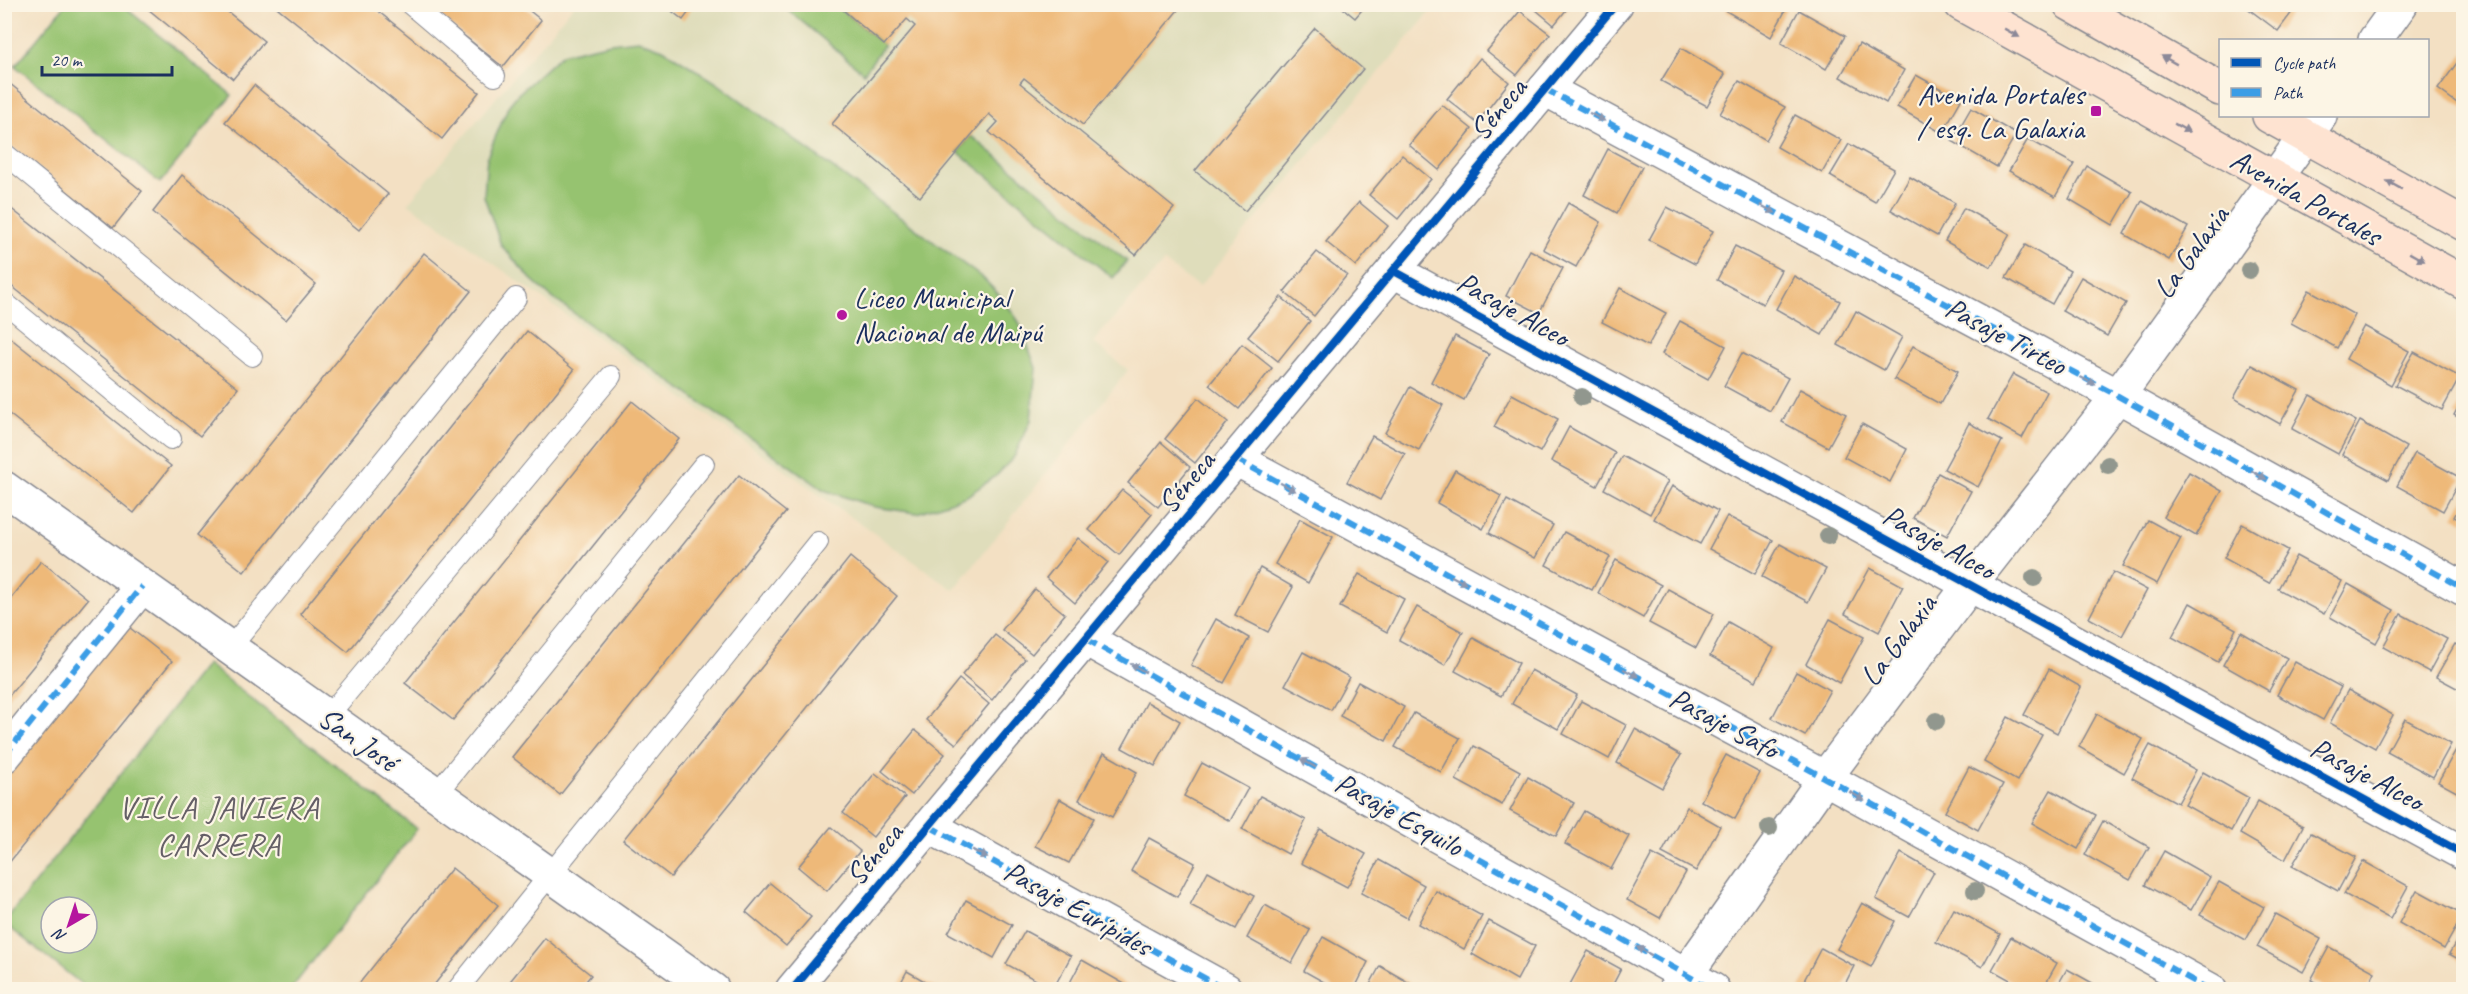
<svg xmlns="http://www.w3.org/2000/svg" width="2468" height="994" viewBox="0 0 2468 994" font-family="Caveat,sans-serif">
<style>
.built{fill:#dfddbb}
.green{fill:#96c370;stroke:#587967;stroke-width:1.5;fill-rule:evenodd}
.building{fill:#eeb979}
.lines{fill:none;stroke-linecap:round;stroke-linejoin:round}
.lane-casing{stroke:#878890;stroke-width:22}
.street-casing{stroke:#878890;stroke-width:36}
.secondary-casing{stroke:#878890;stroke-width:36}
.lane{stroke:#fff;stroke-width:20}
.street{stroke:#fff;stroke-width:33}
.secondary{stroke:#fee3d1;stroke-width:33}
.quiet{stroke:#3b9de6;stroke-width:6;stroke-dasharray:12 6;stroke-linecap:butt}
.cycleway-casing{stroke:#fcf5e5;stroke-width:11}
.cycleway{stroke:#0057b8;stroke-width:8}
.tree{fill:#91978e}
.oneway{fill:#8c8998}
.oneway2{fill:#8d97ae}
.poi-dot{fill:#b5179e;stroke:#fcf5e5;stroke-width:2}
.labels{text-anchor:middle;dominant-baseline:central;stroke-width:4.5;stroke-linejoin:round;paint-order:stroke}
.poi-label{font-size:30px;fill:#1b2f5e;stroke:#fcf5e5;text-anchor:end}
.street-label{font-size:30px;fill:#1b2f5e;stroke:#fcf5e5}
.neighbourhood-label{font-size:32px;letter-spacing:1.5px;fill:#655f67;stroke:#fcf5e5}
</style>
<rect width="100%" height="100%" fill="#fcf5e5"/>
<filter id="ink" filterUnits="userSpaceOnUse"><feTurbulence type="fractalNoise" baseFrequency=".0167" numOctaves="2"/><feDisplacementMap in="SourceGraphic" scale="12" xChannelSelector="R" yChannelSelector="G"/><feConvolveMatrix kernelMatrix="1 2 1 2 8 2 1 2 1" color-interpolation-filters="sRGB"/></filter>
<filter id="wash" filterUnits="userSpaceOnUse"><feTurbulence type="fractalNoise" baseFrequency=".008" numOctaves="4" result="noise"/><feDisplacementMap in="SourceGraphic" scale="24" xChannelSelector="R" yChannelSelector="G"/><feGaussianBlur stdDeviation="1.35" result="paint"/><feColorMatrix in="noise" values="0 0 0 0 0 0 0 0 0 0 0 0 0 0 0 0 0 1.4 0 .05"/><feComposite in="paint" operator="in"/></filter>
<g filter="url(#wash)">
<rect width="100%" height="100%" fill="#f3e0c3"/>
<polygon class="built" points="574,5 1436,5 1199,287 1164,262 1093,342 1128,370 954,590 408,203"/>
<g class="green">
<polygon points="65,5 122,5 232,95 160,183 15,66"/>
<polygon points="782,5 836,5 884,45 864,73"/>
<polygon points="638,40 663,49 717,83 984,279 1004,300 1019,322 1036,368 1031,420 1014,457 997,475 967,496 917,513 875,507 824,490 551,297 531,279 501,245 484,196 487,157 509,105 518,94 562,54 611,43"/>
<polygon points="971,136 1127,261 1113,278 958,152"/>
<path d="M207 664 417 829 291 989H88L5 924V921ZM51 907H87V943H51Z"/>
</g>
<g id="blocks">
<g class="building">
<polygon points="142,4 218,4 264,41 233,79"/>
<polygon points="273,4 369,4 479,92 442,139"/>
<polygon points="425,4 521,4 541,20 503,67"/>
<polygon points="663,4 695,4 683,20"/>
<polygon points="836,4 929,4 939,13 944,6 942,4 1183,4 1083,125 1024,78 1020,83 1174,208 1136,255 989,132 998,122 989,114 920,197 832,124 915,26 907,19 884,45"/>
<polygon points="1338,4 1367,4 1355,18"/>
<polygon points="1529,4 1571,4 1554,25"/>
<polygon points="1730,4 1789,4 1771,37 1726,11"/>
<polygon points="2242,4 2298,4 2278,31"/>
<polygon points="1799,10 1845,36 1826,69 1781,43"/>
<polygon points="1520,11 1550,34 1517,75 1487,51"/>
<polygon points="1315,28 1363,69 1245,211 1195,171"/>
<polygon points="1859,44 1904,70 1886,103 1840,77"/>
<polygon points="1681,48 1725,74 1707,106 1661,81"/>
<polygon points="2464,53 2464,108 2438,89"/>
<polygon points="1480,58 1509,82 1477,123 1447,99"/>
<polygon points="1916,75 1961,100 1942,133 1897,107"/>
<polygon points="1739,81 1785,107 1766,140 1720,114"/>
<polygon points="9,83 142,191 113,228 4,140 4,88"/>
<polygon points="254,85 388,194 359,230 225,122"/>
<polygon points="1442,105 1472,129 1439,170 1409,145"/>
<polygon points="1971,108 2016,134 1997,167 1952,141"/>
<polygon points="1795,115 1841,140 1822,173 1777,147"/>
<polygon points="2028,139 2074,164 2055,197 2009,171"/>
<polygon points="1849,144 1894,169 1875,202 1830,176"/>
<polygon points="1608,149 1642,167 1617,213 1584,195"/>
<polygon points="1402,155 1431,179 1398,219 1369,195"/>
<polygon points="2087,166 2132,192 2113,225 2069,199"/>
<polygon points="182,175 316,284 286,320 153,212"/>
<polygon points="1910,177 1955,203 1937,236 1891,210"/>
<polygon points="2142,201 2188,227 2169,260 2124,234"/>
<polygon points="1359,202 1388,226 1356,266 1326,242"/>
<polygon points="4,203 238,388 200,436 4,280"/>
<polygon points="1568,203 1601,222 1576,267 1543,249"/>
<polygon points="1667,207 1713,231 1695,264 1649,240"/>
<polygon points="1964,208 2010,234 1991,267 1945,241"/>
<polygon points="2025,245 2070,271 2052,304 2006,278"/>
<polygon points="1735,246 1781,270 1763,304 1717,280"/>
<polygon points="1530,250 1563,268 1539,313 1506,296"/>
<polygon points="1317,252 1347,275 1314,316 1284,292"/>
<polygon points="424,253 471,291 244,572 197,535"/>
<polygon points="1794,276 1840,301 1822,335 1776,309"/>
<polygon points="2081,277 2126,303 2107,336 2062,311"/>
<polygon points="1620,288 1666,313 1648,346 1602,322"/>
<polygon points="2309,290 2355,315 2337,348 2291,323"/>
<polygon points="1281,297 1310,321 1278,361 1248,337"/>
<polygon points="1856,311 1902,337 1884,370 1838,345"/>
<polygon points="1680,321 1726,346 1708,379 1662,354"/>
<polygon points="2364,326 2409,351 2391,385 2346,359"/>
<polygon points="527,331 574,370 348,652 300,614"/>
<polygon points="4,333 171,466 134,513 4,410"/>
<polygon points="1455,336 1489,354 1464,400 1431,382"/>
<polygon points="1242,344 1272,368 1239,409 1209,385"/>
<polygon points="1913,346 1958,371 1940,404 1894,379"/>
<polygon points="2414,352 2460,377 2442,410 2395,385"/>
<polygon points="1742,353 1788,378 1770,411 1724,386"/>
<polygon points="2252,365 2299,390 2280,424 2234,398"/>
<polygon points="2013,374 2047,392 2022,438 1988,419"/>
<polygon points="1410,387 1443,405 1419,450 1385,433"/>
<polygon points="1800,389 1846,414 1828,447 1782,422"/>
<polygon points="1512,394 1558,419 1540,452 1494,427"/>
<polygon points="2310,395 2356,421 2338,454 2292,429"/>
<polygon points="2464,397 2464,421 2454,415"/>
<polygon points="1198,398 1228,422 1195,463 1165,439"/>
<polygon points="632,401 679,439 453,720 405,683"/>
<polygon points="2360,421 2406,447 2388,480 2342,455"/>
<polygon points="1969,423 2002,441 1978,487 1944,469"/>
<polygon points="1862,424 1907,449 1890,482 1844,457"/>
<polygon points="1569,427 1615,453 1597,486 1551,461"/>
<polygon points="1372,436 1405,454 1380,500 1347,482"/>
<polygon points="1161,442 1190,467 1158,507 1128,483"/>
<polygon points="2415,453 2461,478 2443,511 2397,486"/>
<polygon points="1622,456 1668,481 1650,514 1604,489"/>
<polygon points="1455,470 1501,496 1483,529 1437,503"/>
<polygon points="2189,472 2222,491 2196,536 2163,517"/>
<polygon points="1938,473 1971,491 1947,536 1913,518"/>
<polygon points="739,475 786,512 560,795 512,757"/>
<polygon points="1672,486 1718,511 1700,544 1654,519"/>
<polygon points="1122,490 1152,514 1119,555 1089,530"/>
<polygon points="2464,499 2464,522 2454,517"/>
<polygon points="1507,500 1553,525 1535,558 1489,533"/>
<polygon points="1727,516 1773,540 1755,574 1709,549"/>
<polygon points="1300,519 1333,537 1308,583 1275,564"/>
<polygon points="2148,520 2181,538 2157,584 2123,566"/>
<polygon points="2242,524 2288,550 2269,583 2224,558"/>
<polygon points="1564,532 1610,557 1592,590 1546,565"/>
<polygon points="1078,538 1108,562 1075,603 1046,578"/>
<polygon points="1780,544 1826,569 1808,602 1762,577"/>
<polygon points="2296,556 2342,581 2324,614 2278,589"/>
<polygon points="850,557 897,596 671,877 623,840"/>
<polygon points="1616,560 1661,585 1643,618 1598,593"/>
<polygon points="41,561 88,599 4,702 4,607"/>
<polygon points="1260,568 1293,587 1268,632 1235,615"/>
<polygon points="1870,568 1903,586 1879,632 1845,614"/>
<polygon points="2113,572 2147,590 2122,636 2089,618"/>
<polygon points="1359,574 1404,599 1387,632 1340,607"/>
<polygon points="2348,584 2394,610 2376,643 2330,617"/>
<polygon points="1035,589 1065,614 1032,654 1002,630"/>
<polygon points="1668,589 1714,614 1696,648 1649,623"/>
<polygon points="2190,603 2236,629 2218,662 2172,637"/>
<polygon points="1417,607 1463,632 1445,665 1399,640"/>
<polygon points="2401,614 2447,639 2429,672 2383,647"/>
<polygon points="1216,619 1249,638 1224,683 1191,665"/>
<polygon points="1830,619 1864,637 1839,683 1806,664"/>
<polygon points="1728,622 1774,648 1756,681 1710,656"/>
<polygon points="125,624 172,661 4,869 4,775"/>
<polygon points="2241,632 2287,658 2269,691 2223,665"/>
<polygon points="995,635 1025,659 992,700 962,675"/>
<polygon points="1473,638 1519,663 1501,696 1455,671"/>
<polygon points="2455,644 2464,649 2464,692 2436,677"/>
<polygon points="1303,652 1349,677 1331,710 1285,685"/>
<polygon points="2295,662 2341,687 2323,720 2277,695"/>
<polygon points="2049,669 2081,687 2057,733 2024,715"/>
<polygon points="1531,670 1577,695 1558,729 1512,704"/>
<polygon points="1796,672 1830,690 1805,736 1772,718"/>
<polygon points="959,679 989,704 956,744 926,720"/>
<polygon points="1358,682 1404,707 1386,741 1340,716"/>
<polygon points="2348,690 2393,715 2375,748 2330,723"/>
<polygon points="1581,701 1626,725 1609,759 1563,734"/>
<polygon points="1147,702 1180,721 1155,766 1122,748"/>
<polygon points="1414,713 1460,738 1441,772 1395,747"/>
<polygon points="2097,714 2143,739 2124,773 2079,747"/>
<polygon points="2008,717 2042,735 2017,781 1984,762"/>
<polygon points="2405,719 2451,744 2433,777 2387,752"/>
<polygon points="1635,729 1681,755 1662,788 1617,763"/>
<polygon points="915,730 945,754 912,795 882,771"/>
<polygon points="2150,745 2196,770 2178,803 2132,778"/>
<polygon points="1474,746 1520,771 1502,805 1456,780"/>
<polygon points="2457,748 2464,752 2464,796 2438,782"/>
<polygon points="1104,753 1137,772 1112,817 1079,800"/>
<polygon points="1726,755 1760,773 1735,819 1701,801"/>
<polygon points="1202,763 1248,788 1230,821 1184,796"/>
<polygon points="1969,767 2003,784 1978,830 1945,812"/>
<polygon points="2203,772 2249,798 2231,831 2185,805"/>
<polygon points="875,773 905,797 873,837 843,813"/>
<polygon points="1528,777 1574,803 1556,836 1510,811"/>
<polygon points="2051,790 2096,815 2078,849 2032,823"/>
<polygon points="1260,796 1306,820 1288,854 1242,829"/>
<polygon points="1060,799 1094,818 1069,863 1035,846"/>
<polygon points="2258,801 2303,826 2285,860 2240,834"/>
<polygon points="1687,807 1720,826 1696,871 1662,853"/>
<polygon points="1584,811 1629,836 1611,869 1565,844"/>
<polygon points="2103,821 2149,847 2130,880 2085,855"/>
<polygon points="831,827 860,851 827,891 798,867"/>
<polygon points="1320,829 1366,854 1347,887 1301,863"/>
<polygon points="2311,833 2356,857 2338,891 2292,866"/>
<polygon points="1149,838 1195,863 1177,897 1131,871"/>
<polygon points="2164,851 2210,877 2191,910 2145,885"/>
<polygon points="1901,853 1934,872 1909,917 1876,899"/>
<polygon points="1652,854 1686,872 1660,918 1627,900"/>
<polygon points="1379,860 1424,885 1407,918 1361,893"/>
<polygon points="2363,861 2408,886 2390,919 2344,894"/>
<polygon points="452,868 498,905 430,990 354,990"/>
<polygon points="1208,871 1254,896 1236,929 1190,905"/>
<polygon points="2219,882 2264,907 2246,940 2200,915"/>
<polygon points="770,883 811,917 786,946 746,912"/>
<polygon points="2417,890 2463,915 2444,949 2399,923"/>
<polygon points="1436,891 1482,916 1464,949 1418,924"/>
<polygon points="966,900 1012,925 994,958 948,933"/>
<polygon points="1862,903 1895,921 1871,967 1837,949"/>
<polygon points="1265,905 1310,930 1292,963 1247,938"/>
<polygon points="1954,909 2000,934 1982,967 1936,942"/>
<polygon points="2275,914 2321,939 2303,972 2257,947"/>
<polygon points="1489,921 1535,946 1517,980 1472,954"/>
<polygon points="2464,928 2464,962 2449,954"/>
<polygon points="1025,931 1071,956 1053,989 1006,964"/>
<polygon points="1323,937 1368,962 1354,990 1338,990 1304,971"/>
<polygon points="2011,937 2057,963 2042,990 2028,990 1992,970"/>
<polygon points="545,938 591,975 579,990 503,990"/>
<polygon points="2329,947 2375,972 2366,990 2329,990 2311,980"/>
<polygon points="1821,948 1854,966 1842,990 1799,990"/>
<polygon points="1588,951 1621,969 1610,990 1567,990"/>
<polygon points="1082,960 1128,986 1125,990 1066,990"/>
<polygon points="1380,966 1422,990 1367,990"/>
<polygon points="2067,969 2105,990 2055,990"/>
<polygon points="907,971 940,990 897,990"/>
</g>
</g>
</g>
<g filter="url(#ink)">
<use href="#blocks" fill-opacity="0" stroke="#878890" stroke-width="1.5"/>
<g class="lines">
<g class="lane-casing">
<g id="lane">
<polyline points="410,4 495,76"/>
<polyline points="4,153 252,356"/>
<polyline points="4,302 171,439"/>
<polyline points="230,648 516,298"/>
<polyline points="327,717 611,376"/>
<polyline points="436,794 704,464"/>
<polyline points="457,990 818,542"/>
</g>
</g>
<g class="street-casing">
<g id="street">
<polyline points="2375,40 2401,4"/>
<polyline points="1545,89 2118,396 2464,589"/>
<polyline points="1394,271 2464,854"/>
<polyline points="1236,459 1825,778 2210,990"/>
<polyline points="4,488 713,990"/>
<polyline points="1086,639 1713,990"/>
<polyline points="4,756 142,586"/>
<polyline points="929,826 1226,990"/>
<polyline points="792,990 1616,4"/>
<polyline points="1675,990 1825,778 1969,586 2118,396 2320,116"/>
</g>
</g>
<g class="secondary-casing">
<g id="secondary">
<polyline points="1961,4 2464,283"/>
<polyline points="2070,4 2220,89"/>
<polyline points="2269,116 2464,224"/>
</g>
</g>
<use href="#lane" class="lane"/>
<use href="#street" class="street"/>
<use href="#secondary" class="secondary"/>
<g class="quiet">
<polyline points="1545,89 2118,396 2464,589"/>
<polyline points="1236,459 1825,778 2210,990"/>
<polyline points="1086,639 1713,990"/>
<polyline points="4,756 142,586"/>
<polyline points="929,826 1226,990"/>
</g>
<g class="cycleway-casing">
<g id="cycleway">
<polyline points="1394,271 2464,854"/>
<polyline points="792,990 1616,4"/>
</g>
</g>
<use href="#cycleway" class="cycleway"/>
</g>
<g class="tree">
<circle cx="2249" cy="270" r="9"/>
<circle cx="1582" cy="397" r="9"/>
<circle cx="2108" cy="465" r="9"/>
<circle cx="1828" cy="536" r="9"/>
<circle cx="2034" cy="578" r="9"/>
<circle cx="1936" cy="721" r="9"/>
<circle cx="1769" cy="828" r="9"/>
<circle cx="1975" cy="891" r="9"/>
</g>
<defs><path id="oneway-solid" d="M-6-.8H1V-3.2L6.5 0L1 3.2V.8H-6Z" transform="scale(1.5)"/></defs>
<g class="oneway">
<use href="#oneway-solid" transform="translate(2012 33) rotate(29)"/>
<use href="#oneway-solid" transform="translate(2169 60) rotate(-151)"/>
<use href="#oneway-solid" transform="translate(2182 128) rotate(29)"/>
<use href="#oneway-solid" transform="translate(2394 185) rotate(-151)"/>
<use href="#oneway-solid" transform="translate(2417 257) rotate(29)"/>
</g>
<g class="oneway2">
<use href="#oneway-solid" transform="translate(1597 117) rotate(28)"/>
<use href="#oneway-solid" transform="translate(1768 209) rotate(28)"/>
<use href="#oneway-solid" transform="translate(2088 381) rotate(28)"/>
<use href="#oneway-solid" transform="translate(2259 475) rotate(29)"/>
<use href="#oneway-solid" transform="translate(1288 487) rotate(28)"/>
<use href="#oneway-solid" transform="translate(1459 580) rotate(28)"/>
<use href="#oneway-solid" transform="translate(1138 668) rotate(-151)"/>
<use href="#oneway-solid" transform="translate(1631 673) rotate(28)"/>
<use href="#oneway-solid" transform="translate(1308 763) rotate(-151)"/>
<use href="#oneway-solid" transform="translate(1857 796) rotate(29)"/>
<use href="#oneway-solid" transform="translate(980 854) rotate(29)"/>
<use href="#oneway-solid" transform="translate(1644 951) rotate(-151)"/>
</g>
</g>
<g class="poi-dot">
<rect x="2090" y="105" width="12" height="12" rx="3"/>
<circle cx="842" cy="315" r="6"/>
</g>
<g class="labels">
<g class="poi-label">
<text x="2084" y="94">Avenida Portales<tspan x="2084" dy="34">/ esq. La Galaxia</tspan></text>
<text x="854" y="298" text-anchor="start">Liceo Municipal<tspan x="854" dy="34">Nacional de Maipú</tspan></text>
</g>
<g class="street-label">
<text transform="translate(1498 109) rotate(-50)">Séneca</text>
<text transform="translate(2306 197) rotate(29)">Avenida Portales</text>
<text transform="translate(2191 252) rotate(-54)">La Galaxia</text>
<text transform="translate(1513 309) rotate(29)">Pasaje Alceo</text>
<text transform="translate(2006 336) rotate(28)">Pasaje Tirteo</text>
<text transform="translate(1186 482) rotate(-50)">Séneca</text>
<text transform="translate(1939 542) rotate(29)">Pasaje Alceo</text>
<text transform="translate(1898 640) rotate(-53)">La Galaxia</text>
<text transform="translate(1724 723) rotate(28)">Pasaje Safo</text>
<text transform="translate(358 739) rotate(35)">San José</text>
<text transform="translate(2367 774) rotate(28)">Pasaje Alceo</text>
<text transform="translate(1399 814) rotate(29)">Pasaje Esquilo</text>
<text transform="translate(874 854) rotate(-50)">Séneca</text>
<text transform="translate(1078 908) rotate(29)">Pasaje Eurípides</text>
</g>
<g class="neighbourhood-label">
<text x="219" y="807">VILLA JAVIERA<tspan x="219" dy="37">CARRERA</tspan></text>
</g>
</g>
<rect width="2468" height="994" fill="none" stroke="#fcf5e5" stroke-width="24"/>
<rect x="2219" y="39" width="210" height="78" fill="#fcf5e5" stroke="#a2a6af" stroke-width="1.5"/>
<rect x="2231" y="58" width="30" height="9" fill="#0057b8" stroke="#a2a6af" stroke-width="1.5"/>
<text x="2273" y="69" font-size="18" fill="#1b2f5e">Cycle path</text>
<rect x="2231" y="88" width="30" height="9" fill="#3b9de6" stroke="#a2a6af" stroke-width="1.5"/>
<text x="2273" y="99" font-size="18" fill="#1b2f5e">Path</text>
<g transform="translate(69 925) rotate(219)"><circle r="28" fill="#fcf5e5" stroke="#a2a6af" stroke-width="1.5"/>
<path d="M0-4.5L10 22L0 15L-10 22Z" fill="#b5179e"/>
<text y="-9" font-size="16" font-weight="bold" text-anchor="middle" fill="#1b2f5e">N</text>
</g>
<path d="M42 66v9h130v-9" fill="none" stroke="#1b2f5e" stroke-width="3"/>
<text x="51" y="66" font-size="18" fill="#1b2f5e" stroke="#fcf5e5" stroke-width="4.5" paint-order="stroke">20 m</text>
</svg>
